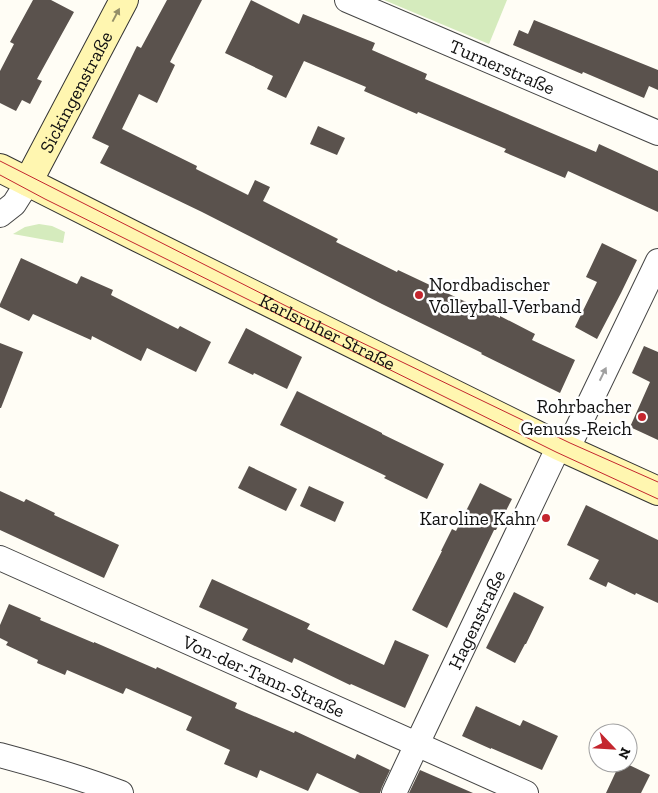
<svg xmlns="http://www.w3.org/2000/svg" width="658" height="793" viewBox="0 0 658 793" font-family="'Zilla Slab',serif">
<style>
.green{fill:#d5ebbd}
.building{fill:#5a524d}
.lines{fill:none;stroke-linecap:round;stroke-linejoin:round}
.minor-casing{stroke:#444;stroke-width:26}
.secondary-casing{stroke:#333;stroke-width:30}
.minor{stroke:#fff;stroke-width:24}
.secondary{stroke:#fff6b0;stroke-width:28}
.tram{stroke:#c4262e;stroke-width:1}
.oneway{fill:#948f68}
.oneway2{fill:#a0a0a0}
.poi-dot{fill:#c4262e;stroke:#fff;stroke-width:2}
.labels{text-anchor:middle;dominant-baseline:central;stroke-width:5;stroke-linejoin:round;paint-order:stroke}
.street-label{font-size:19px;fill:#111;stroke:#fff}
.poi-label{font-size:19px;fill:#111;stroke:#fff;text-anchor:end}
</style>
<rect width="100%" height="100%" fill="#fffdf5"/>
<g class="green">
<polygon points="384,0 507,0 489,44"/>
<polygon points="39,224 52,226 65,232 63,243 13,234 25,227"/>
</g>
<g class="building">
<polygon points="33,0 51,0 74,12 37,79 42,81 30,104 22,100 16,111 0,103 0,71 14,44 10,42"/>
<polygon points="167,0 202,0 170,62 175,65 157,103 139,94 122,129 197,166 196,169 248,195 255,180 270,187 263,201 338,239 336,242 397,272 398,270 500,318 500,316 535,334 532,340 575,360 560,393 481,354 482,353 382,304 202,212 100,163 109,146 92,138 137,46 141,48"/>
<polygon points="251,0 299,24 303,14 375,43 372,50 427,74 425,79 596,152 599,144 658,171 658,212 568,171 565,178 504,152 506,149 418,112 417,114 364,91 366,87 304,61 286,98 267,89 273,76 225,53"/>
<polygon points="534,20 658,70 658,90 649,86 644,98 583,72 582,74 513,45 519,30 528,34"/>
<polygon points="318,126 345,138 337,155 310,144"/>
<polygon points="602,243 637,260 621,293 597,339 575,327 597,282 586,277"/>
<polygon points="21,258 77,284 81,276 113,290 111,295 178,329 180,326 211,342 196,372 147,348 141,361 92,336 91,340 33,314 29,321 0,307 0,304"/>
<polygon points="246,328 302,357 287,389 254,373 253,375 228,363"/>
<polygon points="0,343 23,352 1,408 0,408"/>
<polygon points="644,346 658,352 658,440 630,427 650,382 632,373"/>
<polygon points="297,391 382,433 382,434 444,464 427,499 384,478 386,476 280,425"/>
<polygon points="249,466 297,489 286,511 238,488"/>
<polygon points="480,483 512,499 496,530 494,530 447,628 412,610 442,551 441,551 452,529 456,531"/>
<polygon points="309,486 344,502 335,522 300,506"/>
<polygon points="0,491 24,502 26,499 55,513 54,515 119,545 104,578 0,530"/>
<polygon points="586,505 658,540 658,603 636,593 635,595 608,582 606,587 589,579 599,560 567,545"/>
<polygon points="212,579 310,624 307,629 384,665 395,640 429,655 405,708 351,684 350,685 294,658 292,663 242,640 248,629 199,607"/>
<polygon points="514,592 544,607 526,644 525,644 515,663 486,648"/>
<polygon points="9,604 41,618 40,620 94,643 94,642 156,669 157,667 237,703 235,708 294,733 295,731 355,759 357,754 390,770 382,787 380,793 360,793 317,773 308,791 260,770 257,778 224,764 230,750 186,730 192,717 126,688 123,694 67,670 65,675 37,663 38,660 6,645 8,642 0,638 0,625"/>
<polygon points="476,706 520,726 523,720 558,736 542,770 491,748 491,749 462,736"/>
<polygon points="620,763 625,763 650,775 641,793 606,793"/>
<polygon points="420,770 473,793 409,793"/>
</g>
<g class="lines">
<g class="minor-casing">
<g id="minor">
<path id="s1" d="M347 0 658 133"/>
<polyline points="0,215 14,204 28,182"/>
<polyline points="567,450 658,261"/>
<path id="s2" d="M0 558 526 793"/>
<path d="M0 755C41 766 82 778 121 793"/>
<path id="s3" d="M394 793 417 744 559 446"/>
</g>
</g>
<g class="secondary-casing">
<g id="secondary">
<path id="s4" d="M0 168 139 238 559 446 658 491"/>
<path id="s5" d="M28 182 124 0"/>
</g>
</g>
<use href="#minor" class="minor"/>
<use href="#secondary" class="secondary"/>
<g class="tram">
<polyline points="0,161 292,309 570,443 658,482"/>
<polyline points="0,175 45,199 556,452 658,499"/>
</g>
</g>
<defs><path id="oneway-solid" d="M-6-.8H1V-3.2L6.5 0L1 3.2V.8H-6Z" transform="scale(1.25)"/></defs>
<use class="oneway" href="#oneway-solid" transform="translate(116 15) rotate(-62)"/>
<use class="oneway2" href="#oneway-solid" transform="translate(603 374) rotate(-64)"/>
<g class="poi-dot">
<circle cx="419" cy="295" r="5"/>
<circle cx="642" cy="417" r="5"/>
<circle cx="546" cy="518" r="5"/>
</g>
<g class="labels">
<g class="street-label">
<text stroke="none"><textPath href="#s1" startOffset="169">Turnerstraße</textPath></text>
<text stroke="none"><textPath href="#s5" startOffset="102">Sickingenstraße</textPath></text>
<text stroke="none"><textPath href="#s4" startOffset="366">Karlsruher Straße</textPath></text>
<text stroke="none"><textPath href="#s3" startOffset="192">Hagenstraße</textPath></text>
<text stroke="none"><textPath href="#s2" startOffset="289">Von-der-Tann-Straße</textPath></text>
</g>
<g class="poi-label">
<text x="429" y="284" text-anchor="start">Nordbadischer<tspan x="429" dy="22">Volleyball-Verband</tspan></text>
<text x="632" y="406">Rohrbacher<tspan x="632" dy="22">Genuss-Reich</tspan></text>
<text x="536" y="518">Karoline Kahn</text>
</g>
</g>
<g transform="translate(613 748) rotate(115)"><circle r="24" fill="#ffffff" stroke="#a0a0a0"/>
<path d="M0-4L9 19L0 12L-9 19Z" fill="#c4262e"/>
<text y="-8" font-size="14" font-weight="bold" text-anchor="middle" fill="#111111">N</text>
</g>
</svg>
